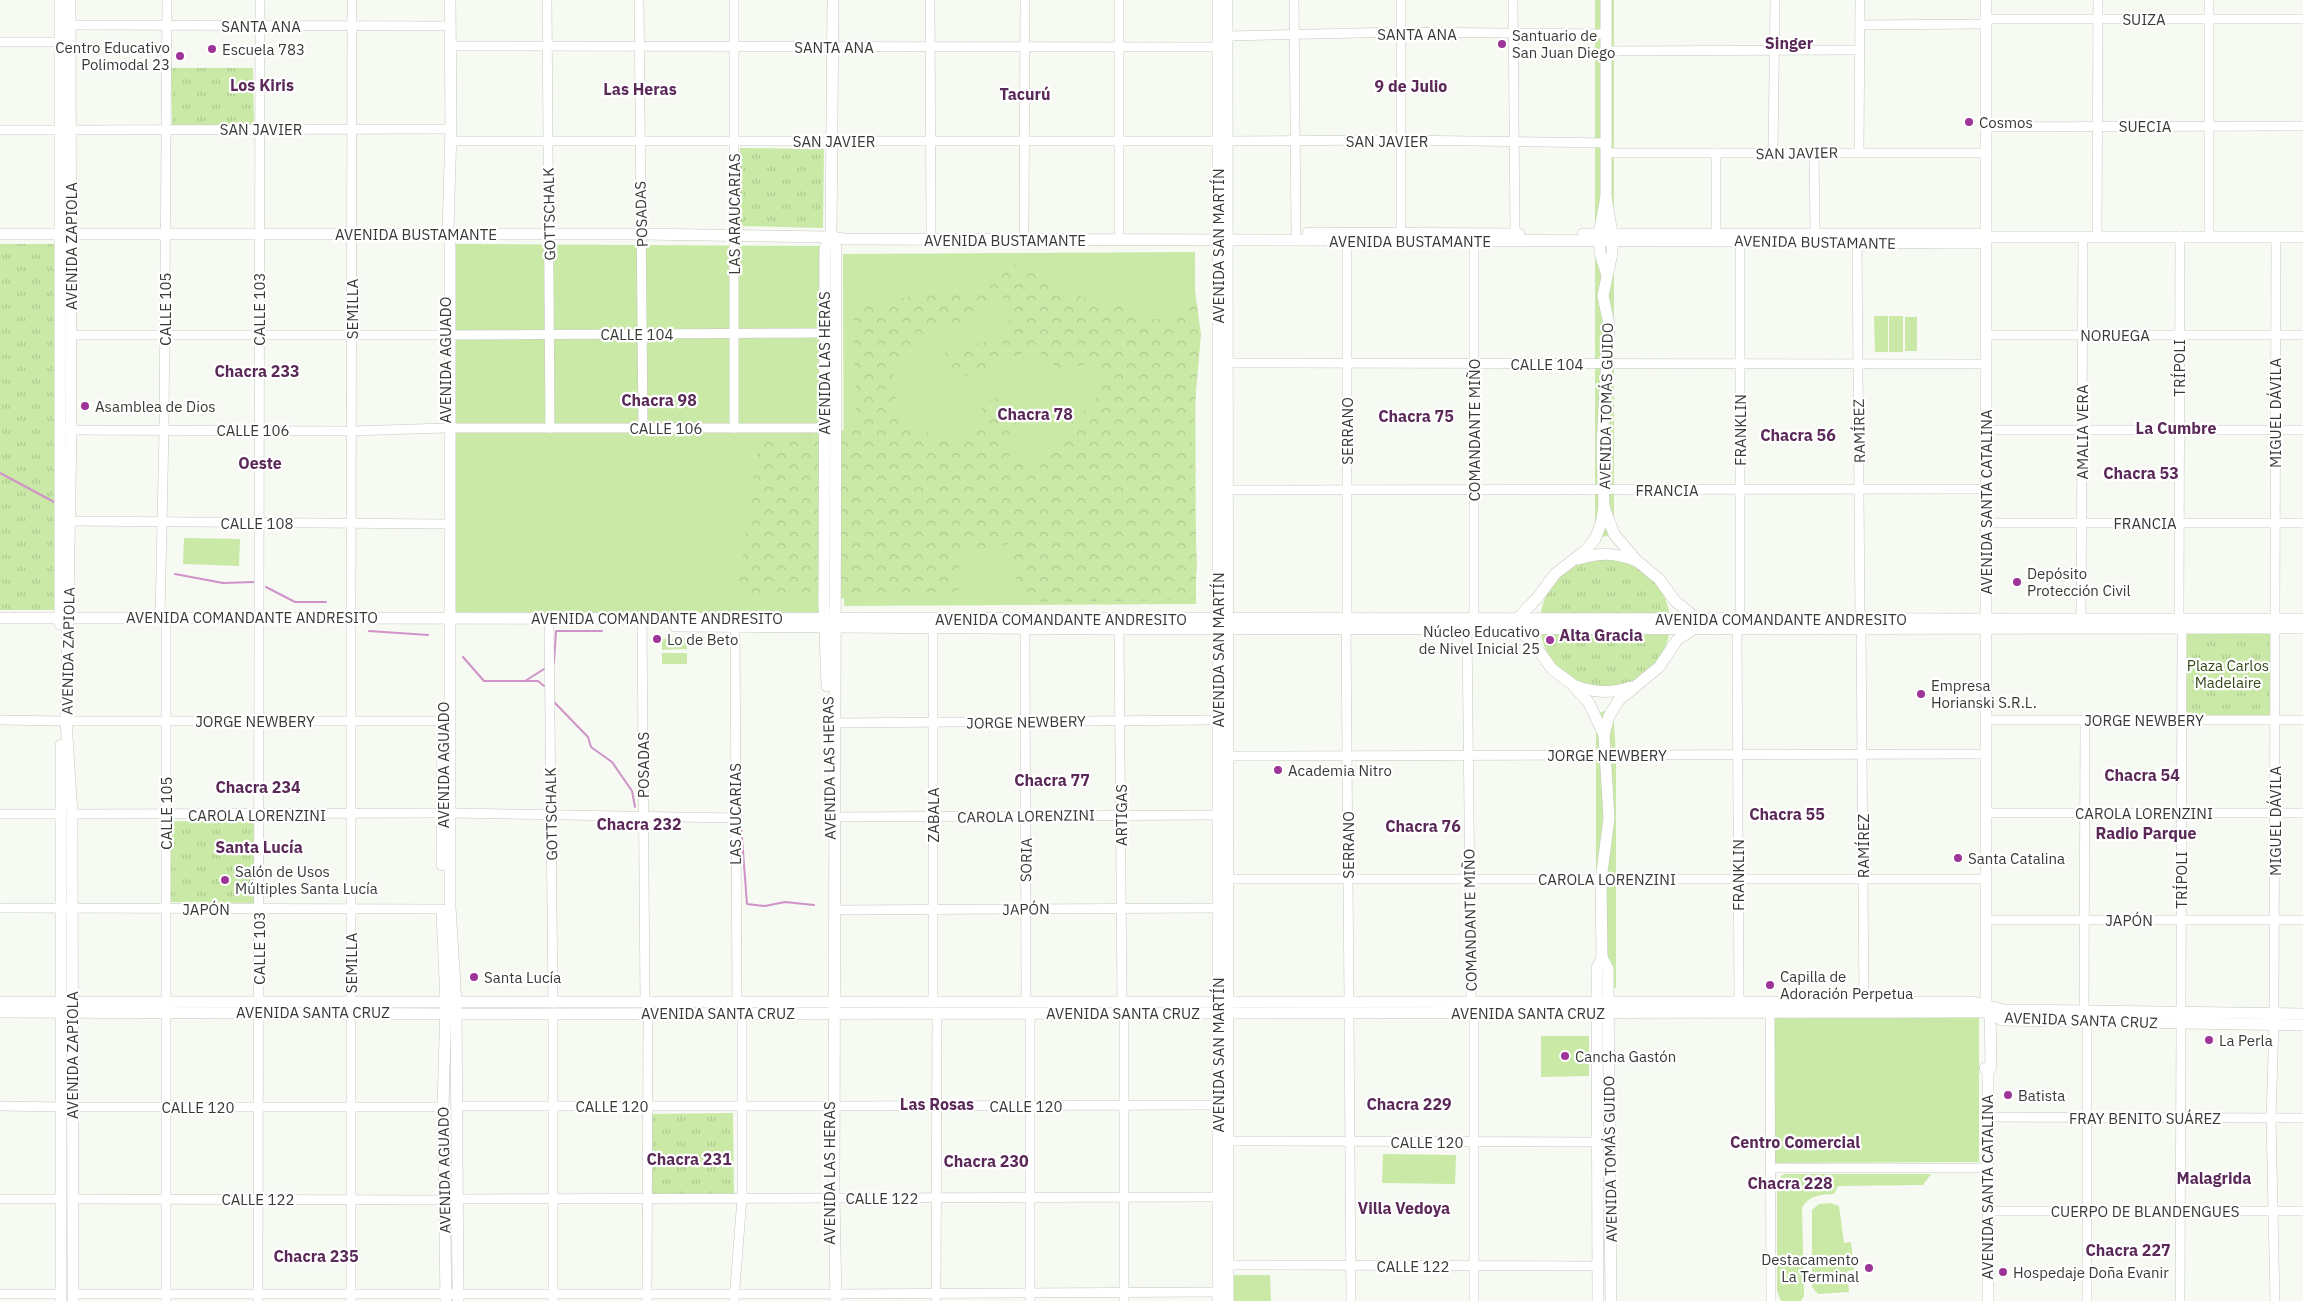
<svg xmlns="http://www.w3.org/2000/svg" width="2303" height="1301" viewBox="0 0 2303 1301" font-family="'IBM Plex Sans',sans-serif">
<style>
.grass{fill:#cae9a7}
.forest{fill:url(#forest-crowns);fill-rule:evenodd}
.park{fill:url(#park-tufts)}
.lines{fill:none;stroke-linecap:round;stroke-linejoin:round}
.stream{stroke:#cf92c9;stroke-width:2}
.minor-casing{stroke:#c4c8c0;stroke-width:10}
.major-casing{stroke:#c4c8c0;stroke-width:12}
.minor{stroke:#fff;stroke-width:9}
.major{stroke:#fff;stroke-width:11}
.poi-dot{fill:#9d3497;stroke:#fff;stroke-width:2}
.labels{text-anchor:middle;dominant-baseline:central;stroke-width:4.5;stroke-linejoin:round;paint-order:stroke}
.street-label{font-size:15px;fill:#383a36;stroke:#fff}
.poi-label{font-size:15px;fill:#383a36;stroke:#fff;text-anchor:start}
.park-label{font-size:15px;fill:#344916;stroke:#fff}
.neighbourhood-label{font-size:16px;font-weight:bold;fill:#5b2958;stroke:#fff}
</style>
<defs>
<pattern id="forest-crowns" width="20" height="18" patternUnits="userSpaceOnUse" patternTransform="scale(1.25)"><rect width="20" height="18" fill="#cae9a7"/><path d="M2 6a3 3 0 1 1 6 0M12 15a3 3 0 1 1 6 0" fill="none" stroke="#aec990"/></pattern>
<pattern id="park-tufts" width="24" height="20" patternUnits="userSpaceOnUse" patternTransform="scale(1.25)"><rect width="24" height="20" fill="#cae9a7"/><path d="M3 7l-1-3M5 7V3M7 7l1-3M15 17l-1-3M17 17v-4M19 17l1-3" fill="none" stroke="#aec990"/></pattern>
</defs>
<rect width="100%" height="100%" fill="#f6faf2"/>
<g class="grass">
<polygon points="1595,0 1614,0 1614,534 1595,539"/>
<polygon points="451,244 825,246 824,616 450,614"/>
<polygon points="1195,252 1196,604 844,606 843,254"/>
<polygon points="1874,316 1888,316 1888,352 1875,352"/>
<rect x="1889" y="316" width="14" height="36"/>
<rect x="1905" y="317" width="12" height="34"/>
<polygon points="184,538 240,539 239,566 183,564"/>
<polygon points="687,638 687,649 662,650 662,639"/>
<rect x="662" y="653" width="25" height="11"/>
<polygon points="1613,708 1616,755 1616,988 1596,988 1596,714"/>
<polygon points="1979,1016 1979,1162 1774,1163 1774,1017"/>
<polygon points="1541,1036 1589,1036 1589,1076 1541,1077"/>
<polygon points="1383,1154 1456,1155 1455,1184 1382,1183"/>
<path d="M1784 1174H1931L1923 1185 1838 1186 1834 1194C1820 1195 1809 1195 1802 1208L1804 1296 1801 1301H1781L1777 1291V1180Z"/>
<polygon points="1831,1203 1839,1206 1844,1243 1851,1242 1854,1270 1847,1271 1849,1292 1818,1294 1812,1287 1812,1210 1819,1204"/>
<polygon points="1234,1275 1270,1275 1271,1301 1231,1301 1230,1280"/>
</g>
<path class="forest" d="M1011 263 1092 302 1125 304 1141 320 1163 319 1195 291 1201 334 1192 438 1197 565 1194 600 1037 602 1019 592 1010 544 959 551V599L737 598 759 439 857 429 853 310 932 291 976 289ZM1002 296 1013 313 1007 327 982 343 953 345 942 356 949 370 964 377 1034 348 1058 370 1088 364 1101 375C1100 404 1090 407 1068 422L1081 427 1035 464H1021L1009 457 1019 428 1013 401 998 398 984 402 975 433 961 439 931 436 921 426 899 420 892 377 918 340 929 330 976 318Z"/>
<g class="park">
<polygon points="171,68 253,68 254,125 172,125"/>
<polygon points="740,148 824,149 823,228 738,226"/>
<polygon points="0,244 55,244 57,610 0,610"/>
<circle cx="1605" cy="623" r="65"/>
<polygon points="2272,631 2272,716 2185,716 2184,632"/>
<polygon points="169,821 256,822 255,903 169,902"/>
<polygon points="733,1113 734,1195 651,1196 650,1114"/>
</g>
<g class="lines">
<g class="stream">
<polyline points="0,473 56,503"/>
<polyline points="175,574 223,583 255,582"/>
<polyline points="266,587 295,602 326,602"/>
<polyline points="369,631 428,635"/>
<polyline points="463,657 484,681 538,681 544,686"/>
<polyline points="554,663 556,631 602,631"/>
<polyline points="525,681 544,669"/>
<polyline points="554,702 588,737 591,747 612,762 632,791 635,807"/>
<polyline points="740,812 747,904 765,906 785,902 814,905"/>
</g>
<g class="minor-casing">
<g id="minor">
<polyline points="547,0 550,428"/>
<polyline points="639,0 643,428"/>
<polyline points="734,0 734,428"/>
<polyline points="930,0 931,233"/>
<polyline points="1294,0 1296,233"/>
<polyline points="1401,0 1401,233"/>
<polyline points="1513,0 1515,234"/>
<polyline points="2209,0 2209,237"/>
<polyline points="1985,19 2303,19"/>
<polyline points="70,25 451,26"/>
<polyline points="1860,25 1985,24"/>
<polyline points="1227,36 1401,32 1607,34"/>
<polyline points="0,42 60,42"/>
<polyline points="451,46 1218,47"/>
<polyline points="1606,51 1859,50"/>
<polyline points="1987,127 2303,126"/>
<polyline points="0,130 60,130"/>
<polyline points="70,130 451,129"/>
<polyline points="450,141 1218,141"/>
<polyline points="1227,141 1401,140 1607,143"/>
<polyline points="1814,152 1815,234"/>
<polyline points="1859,152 1860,0"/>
<polyline points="1607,153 1987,153"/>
<polyline points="1716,153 1716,233"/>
<polyline points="1773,153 1775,0"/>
<polyline points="1024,233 1025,0"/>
<polyline points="1119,233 1119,0"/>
<polyline points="2097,237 2098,0"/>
<polyline points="1347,241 1347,620"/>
<polyline points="1857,243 1860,618"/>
<polyline points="71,335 445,335"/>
<polyline points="449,335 824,333"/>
<polyline points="1987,335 2303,335"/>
<polyline points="1227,363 1986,364"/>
<polyline points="449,428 824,428"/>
<polyline points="65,430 352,431 445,428"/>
<polyline points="1986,430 2303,430"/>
<polyline points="1227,490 1986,489"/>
<polyline points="69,521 445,524"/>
<polyline points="1986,523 2303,523"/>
<polyline points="160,618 164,430 167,0"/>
<polyline points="259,618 260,0"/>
<polyline points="351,618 352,0"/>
<polyline points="642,618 645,1003"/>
<polyline points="1474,619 1474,242"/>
<polyline points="1740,619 1740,241"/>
<polyline points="2179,619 2180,236"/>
<polyline points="2275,619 2276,237"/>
<polyline points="166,624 166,1003"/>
<polyline points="2081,624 2083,237"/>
<polyline points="549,625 553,1003"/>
<polyline points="735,626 737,1002"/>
<polyline points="1467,627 1471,1002"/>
<polyline points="1025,628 1026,1002"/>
<polyline points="1346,628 1349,1002"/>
<polyline points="1737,628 1739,1002"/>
<polyline points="1119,629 1122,1002"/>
<polyline points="1861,629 1864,1003"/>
<polyline points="0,720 60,721"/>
<polyline points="1986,720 2303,720"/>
<polyline points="66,721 443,721"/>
<polyline points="835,723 1218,720"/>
<polyline points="1228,756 1986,754"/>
<polyline points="450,813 735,818"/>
<polyline points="1986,813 2303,813"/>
<polyline points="0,814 61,814"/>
<polyline points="72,814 442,813"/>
<polyline points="835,817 1218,815"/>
<polyline points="1228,879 1986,879"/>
<polyline points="0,908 442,909"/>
<polyline points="835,910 1218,908"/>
<polyline points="1986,920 2303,920"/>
<polyline points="933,1003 933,628"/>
<polyline points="1770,1012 1771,1301"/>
<polyline points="2084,1012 2085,720"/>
<polyline points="2181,1013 2182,627"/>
<polyline points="1349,1014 1351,1301"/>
<polyline points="2274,1014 2275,627"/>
<polyline points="2274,1024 2271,1118 2275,1301"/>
<polyline points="0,1106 61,1107"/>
<polyline points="456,1106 829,1106"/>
<polyline points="834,1106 1218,1105"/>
<polyline points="73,1107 443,1107"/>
<polyline points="1986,1117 2303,1118"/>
<polyline points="1228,1141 1597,1142"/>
<polyline points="1770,1168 1986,1168"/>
<polyline points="0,1199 61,1199"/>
<polyline points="73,1199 444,1200"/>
<polyline points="457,1199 1218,1197"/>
<polyline points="1987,1211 2303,1211"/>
<polyline points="1228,1265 1598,1266"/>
<polyline points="0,1294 61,1294"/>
<polyline points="73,1294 829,1294"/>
<polyline points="836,1294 1218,1292"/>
<polyline points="166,1301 166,1012"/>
<polyline points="258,1301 259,624"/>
<polyline points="351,1301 351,625"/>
<polyline points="553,1301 553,1013"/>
<polyline points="647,1301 648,1013"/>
<polyline points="734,1301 742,1198 742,1013"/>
<polyline points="936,1301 937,1013"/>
<polyline points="1030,1301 1030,1013"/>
<polyline points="1124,1301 1124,1013"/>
<polyline points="1474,1301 1474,1014"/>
<polyline points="2087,1301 2087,1022"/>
<polyline points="2180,1301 2181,1024"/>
</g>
</g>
<g class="major-casing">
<g id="major">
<polyline points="60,0 60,624"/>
<polyline points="70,0 71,430 66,721 72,814 73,1301"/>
<polyline points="450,0 451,129 448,230 450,235 450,907 456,1003 458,1301"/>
<polyline points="833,0 831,237 836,248 834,1198 836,1301"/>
<polyline points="1218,0 1218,1301"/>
<polyline points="1227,0 1228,1301"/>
<polyline points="1606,0 1606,197 1599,234 1600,253 1607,275"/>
<polyline points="1986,0 1986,1005 1990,1012 1991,1066 1988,1073"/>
<polyline points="1308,233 1519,234"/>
<polyline points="0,234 643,234 831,237 843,239 1716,241 1942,243 1978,243 1987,237"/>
<polyline points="1583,234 1978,234 1987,237 2303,237"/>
<polyline points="1604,507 1614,534 1637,561 1659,579 1675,601 1697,619"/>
<path d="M1578 559C1600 553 1615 552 1636 561"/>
<polyline points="0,618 2303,619"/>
<polyline points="1517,619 1538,597 1555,574 1586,550 1595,539 1601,524 1604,507 1602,446 1609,324 1603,296 1612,253 1612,234 1606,197"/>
<polyline points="675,626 1119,629 2303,628"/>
<polyline points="1517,627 1536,647 1552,669 1572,684 1589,703 1604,735"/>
<path d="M1573 685C1593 693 1611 694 1631 687"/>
<polyline points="827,686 824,604 825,248 831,237"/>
<polyline points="61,745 61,1301"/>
<polyline points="442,865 443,719"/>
<polyline points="442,911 446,1003 443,1107 446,1301"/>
<polyline points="0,1002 1973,1002 2004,1010 2303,1014"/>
<polyline points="0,1012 456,1014 1983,1012 1990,1012 2002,1020 2303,1025"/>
<polyline points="1985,1068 1988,1073 1988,1301"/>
<polyline points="1598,1301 1597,968 1602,958"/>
<polyline points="1611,1301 1608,988 1608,969 1602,958 1601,880 1609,818 1604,735 1609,716 1619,700 1659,667 1677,640 1695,628"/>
</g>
</g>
<use href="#minor" class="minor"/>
<use href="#major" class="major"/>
</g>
<g class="poi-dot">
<circle cx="1502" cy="44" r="5"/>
<circle cx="212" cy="49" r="5"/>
<circle cx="180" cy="56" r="5"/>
<circle cx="1969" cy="122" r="5"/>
<circle cx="85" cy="406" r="5"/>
<circle cx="2017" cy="582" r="5"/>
<circle cx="657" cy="639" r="5"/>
<circle cx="1550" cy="640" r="5"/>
<circle cx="1921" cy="694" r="5"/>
<circle cx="1278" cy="770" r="5"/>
<circle cx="1958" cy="858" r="5"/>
<circle cx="225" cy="880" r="5"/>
<circle cx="474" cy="977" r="5"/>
<circle cx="1770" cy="985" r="5"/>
<circle cx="2209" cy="1040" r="5"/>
<circle cx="1565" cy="1056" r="5"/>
<circle cx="2008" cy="1095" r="5"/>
<circle cx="1869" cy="1268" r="5"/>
<circle cx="2003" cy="1272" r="5"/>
</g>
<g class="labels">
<g class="street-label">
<text x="2144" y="19">SUIZA</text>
<text x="261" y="26">SANTA ANA</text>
<text x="1417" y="34">SANTA ANA</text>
<text x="834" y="47">SANTA ANA</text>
<text x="2145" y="126">SUECIA</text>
<text x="261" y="129">SAN JAVIER</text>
<text x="834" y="141">SAN JAVIER</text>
<text x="1387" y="141">SAN JAVIER</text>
<text transform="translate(1797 153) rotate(-1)">SAN JAVIER</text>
<text transform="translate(549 214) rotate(-91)">GOTTSCHALK</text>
<text transform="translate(641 214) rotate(-92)">POSADAS</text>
<text transform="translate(734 214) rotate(-90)">LAS ARAUCARIAS</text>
<text x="416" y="234">AVENIDA BUSTAMANTE</text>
<text x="1005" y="240">AVENIDA BUSTAMANTE</text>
<text x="1410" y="241">AVENIDA BUSTAMANTE</text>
<text transform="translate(1815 242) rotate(1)">AVENIDA BUSTAMANTE</text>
<text transform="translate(71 246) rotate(-90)">AVENIDA ZAPIOLA</text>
<text transform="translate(1218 246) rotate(-90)">AVENIDA SAN MARTÍN</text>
<text transform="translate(165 309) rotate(-90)">CALLE 105</text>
<text transform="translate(259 309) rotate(-90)">CALLE 103</text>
<text transform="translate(352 309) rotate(-90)">SEMILLA</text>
<text x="637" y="334">CALLE 104</text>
<text x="2115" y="335">NORUEGA</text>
<text transform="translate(445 360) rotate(-90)">AVENIDA AGUADO</text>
<text transform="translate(824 363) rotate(-90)">AVENIDA LAS HERAS</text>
<text x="1547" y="364">CALLE 104</text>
<text transform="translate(2179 368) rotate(-90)">TRÍPOLI</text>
<text transform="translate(1606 406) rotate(-89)">AVENIDA TOMÁS GUIDO</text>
<text transform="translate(2275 413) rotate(-90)">MIGUEL DÁVILA</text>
<text x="666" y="428">CALLE 106</text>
<text x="253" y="430">CALLE 106</text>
<text transform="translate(1474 430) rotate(-90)">COMANDANTE MIÑO</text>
<text transform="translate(1740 430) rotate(-90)">FRANKLIN</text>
<text transform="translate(1347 431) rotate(-90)">SERRANO</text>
<text transform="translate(1859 431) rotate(-91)">RAMÍREZ</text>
<text transform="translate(2082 432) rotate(-90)">AMALIA VERA</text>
<text x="1667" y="490">FRANCIA</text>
<text transform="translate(1986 502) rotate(-90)">AVENIDA SANTA CATALINA</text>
<text x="257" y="523">CALLE 108</text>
<text x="2145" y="523">FRANCIA</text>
<text x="252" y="617">AVENIDA COMANDANTE ANDRESITO</text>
<text x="657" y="618">AVENIDA COMANDANTE ANDRESITO</text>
<text x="1061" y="619">AVENIDA COMANDANTE ANDRESITO</text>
<text x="1781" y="619">AVENIDA COMANDANTE ANDRESITO</text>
<text transform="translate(1218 650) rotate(-90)">AVENIDA SAN MARTÍN</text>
<text transform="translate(68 651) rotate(-89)">AVENIDA ZAPIOLA</text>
<text x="2144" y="720">JORGE NEWBERY</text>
<text x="255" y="721">JORGE NEWBERY</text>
<text transform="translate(1026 722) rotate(-1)">JORGE NEWBERY</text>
<text x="1607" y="755">JORGE NEWBERY</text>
<text transform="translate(443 765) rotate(-90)">AVENIDA AGUADO</text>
<text transform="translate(643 765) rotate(-90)">POSADAS</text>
<text transform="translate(829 768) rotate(-91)">AVENIDA LAS HERAS</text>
<text transform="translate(166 813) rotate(-90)">CALLE 105</text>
<text x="2144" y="813">CAROLA LORENZINI</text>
<text transform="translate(551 814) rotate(-91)">GOTTSCHALK</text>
<text transform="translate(735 814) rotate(-90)">LAS AUCARIAS</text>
<text x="257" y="815">CAROLA LORENZINI</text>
<text transform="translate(933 815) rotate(-90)">ZABALA</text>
<text transform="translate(1121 815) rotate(-90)">ARTIGAS</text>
<text transform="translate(1026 816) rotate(-1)">CAROLA LORENZINI</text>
<text transform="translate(2275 821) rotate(-90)">MIGUEL DÁVILA</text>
<text transform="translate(1348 845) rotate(-90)">SERRANO</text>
<text transform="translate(1863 846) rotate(-90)">RAMÍREZ</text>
<text transform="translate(1026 860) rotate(-89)">SORIA</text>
<text transform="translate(1738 875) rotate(-90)">FRANKLIN</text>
<text x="1607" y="879">CAROLA LORENZINI</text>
<text transform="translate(2181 880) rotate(-90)">TRÍPOLI</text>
<text x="206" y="909">JAPÓN</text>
<text transform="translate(1026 909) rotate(-1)">JAPÓN</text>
<text transform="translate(1470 920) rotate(-91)">COMANDANTE MIÑO</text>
<text x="2129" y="920">JAPÓN</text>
<text transform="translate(259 948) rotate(-90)">CALLE 103</text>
<text transform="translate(351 963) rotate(-90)">SEMILLA</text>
<text x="313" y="1012">AVENIDA SANTA CRUZ</text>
<text x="718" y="1013">AVENIDA SANTA CRUZ</text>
<text x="1123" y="1013">AVENIDA SANTA CRUZ</text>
<text x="1528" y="1013">AVENIDA SANTA CRUZ</text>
<text transform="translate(2081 1020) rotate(2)">AVENIDA SANTA CRUZ</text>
<text transform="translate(72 1055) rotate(-90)">AVENIDA ZAPIOLA</text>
<text transform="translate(1218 1055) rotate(-90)">AVENIDA SAN MARTÍN</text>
<text x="612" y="1106">CALLE 120</text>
<text x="1026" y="1106">CALLE 120</text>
<text x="198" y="1107">CALLE 120</text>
<text x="2145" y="1118">FRAY BENITO SUÁREZ</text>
<text x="1427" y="1142">CALLE 120</text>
<text transform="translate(1610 1159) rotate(-91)">AVENIDA TOMÁS GUIDO</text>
<text transform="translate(444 1170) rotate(-91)">AVENIDA AGUADO</text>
<text transform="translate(829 1173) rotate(-90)">AVENIDA LAS HERAS</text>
<text transform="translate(1987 1187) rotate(-90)">AVENIDA SANTA CATALINA</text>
<text x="882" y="1198">CALLE 122</text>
<text x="258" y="1199">CALLE 122</text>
<text x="2145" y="1211">CUERPO DE BLANDENGUES</text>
<text x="1413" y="1266">CALLE 122</text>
</g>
<g class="poi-label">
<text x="1512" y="35">Santuario de<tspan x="1512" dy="17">San Juan Diego</tspan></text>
<text x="170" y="47" text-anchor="end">Centro Educativo<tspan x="170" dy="17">Polimodal 23</tspan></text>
<text x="222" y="49">Escuela 783</text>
<text x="1979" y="122">Cosmos</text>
<text x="95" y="406">Asamblea de Dios</text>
<text x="2027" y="573">Depósito<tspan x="2027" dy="17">Protección Civil</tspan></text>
<text x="1540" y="631" text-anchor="end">Núcleo Educativo<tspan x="1540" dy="17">de Nivel Inicial 25</tspan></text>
<text x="667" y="639">Lo de Beto</text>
<text x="1931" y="685">Empresa<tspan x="1931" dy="17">Horianski S.R.L.</tspan></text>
<text x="1288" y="770">Academia Nitro</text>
<text x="1968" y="858">Santa Catalina</text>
<text x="235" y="871">Salón de Usos<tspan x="235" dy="17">Múltiples Santa Lucía</tspan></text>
<text x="1780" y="976">Capilla de<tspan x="1780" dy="17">Adoración Perpetua</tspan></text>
<text x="484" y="977">Santa Lucía</text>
<text x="2219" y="1040">La Perla</text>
<text x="1575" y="1056">Cancha Gastón</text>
<text x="2018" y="1095">Batista</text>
<text x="1859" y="1259" text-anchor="end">Destacamento<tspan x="1859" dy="17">La Terminal</tspan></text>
<text x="2013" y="1272">Hospedaje Doña Evanir</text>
</g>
<g class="park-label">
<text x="2228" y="665">Plaza Carlos<tspan x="2228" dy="17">Madelaire</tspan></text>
</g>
<g class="neighbourhood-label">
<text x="1789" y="43">Singer</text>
<text x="262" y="85">Los Kiris</text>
<text x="1411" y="86">9 de Julio</text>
<text x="640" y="89">Las Heras</text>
<text x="1025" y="94">Tacurú</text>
<text x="257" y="371">Chacra 233</text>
<text x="659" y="400">Chacra 98</text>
<text x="1035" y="414">Chacra 78</text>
<text x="1416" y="416">Chacra 75</text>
<text x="2176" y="428">La Cumbre</text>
<text x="1798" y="435">Chacra 56</text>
<text x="260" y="463">Oeste</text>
<text x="2141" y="473">Chacra 53</text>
<text x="1601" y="635">Alta Gracia</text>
<text x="2142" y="775">Chacra 54</text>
<text x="1052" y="780">Chacra 77</text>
<text x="258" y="787">Chacra 234</text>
<text x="1787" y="814">Chacra 55</text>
<text x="639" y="824">Chacra 232</text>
<text x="1423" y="826">Chacra 76</text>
<text x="2146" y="833">Radio Parque</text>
<text x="259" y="847">Santa Lucía</text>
<text x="937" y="1104">Las Rosas</text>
<text x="1409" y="1104">Chacra 229</text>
<text x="1795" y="1142">Centro Comercial</text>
<text x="689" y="1159">Chacra 231</text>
<text x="986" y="1161">Chacra 230</text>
<text x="2214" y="1178">Malagrida</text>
<text x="1790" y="1183">Chacra 228</text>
<text x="1404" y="1208">Villa Vedoya</text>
<text x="2128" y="1250">Chacra 227</text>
<text x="316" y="1256">Chacra 235</text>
</g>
</g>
</svg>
